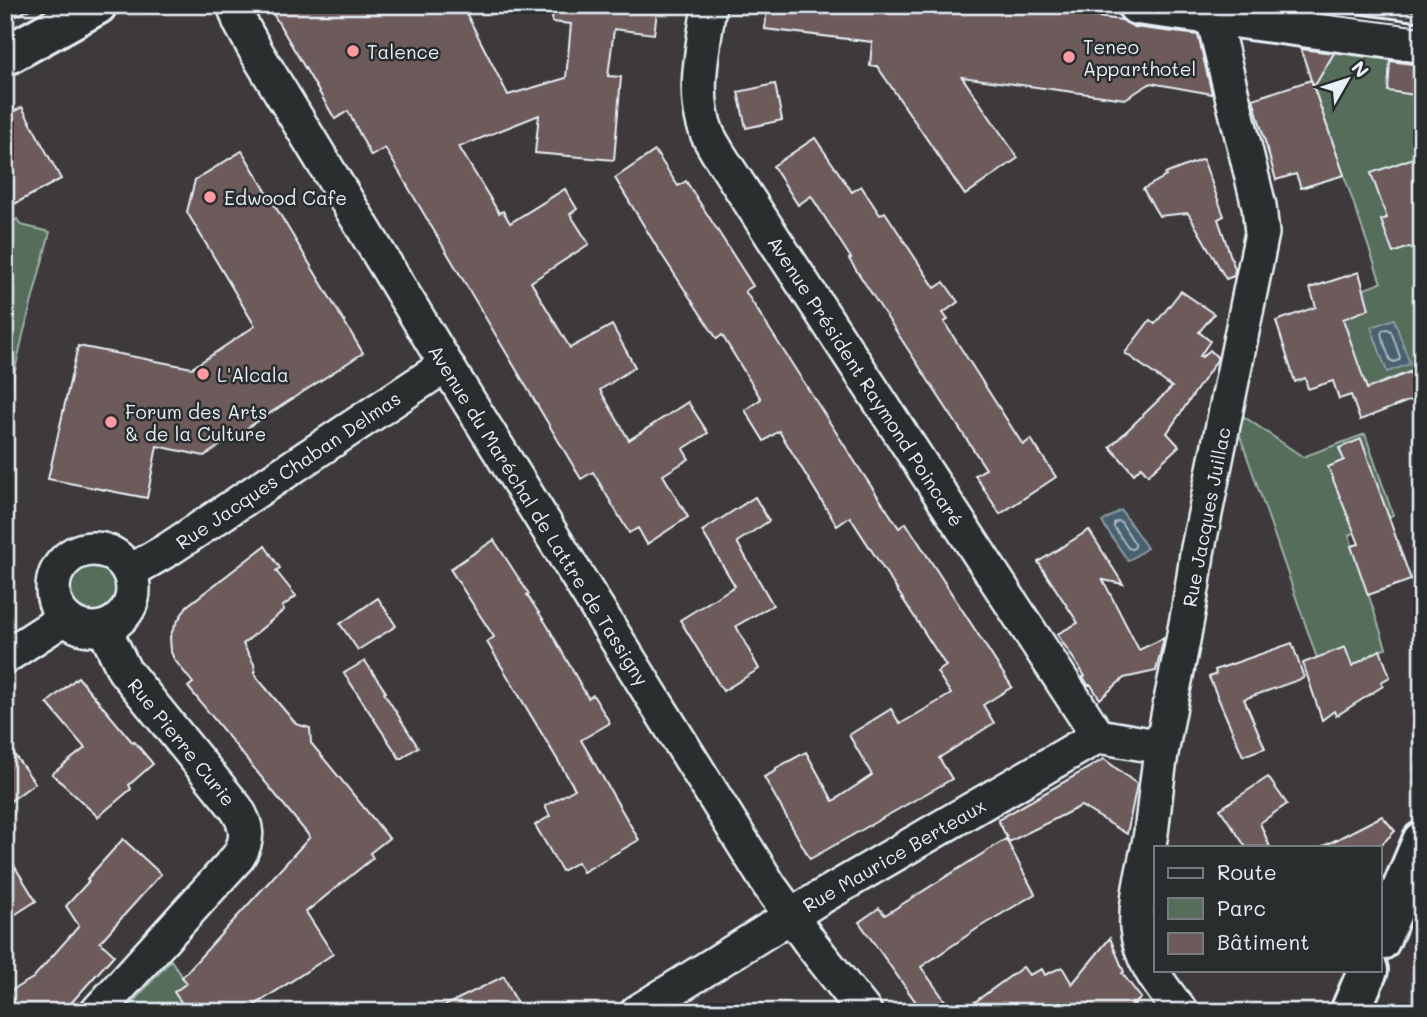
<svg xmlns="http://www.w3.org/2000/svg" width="1427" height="1017" viewBox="0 0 1427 1017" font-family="Mali,sans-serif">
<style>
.green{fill:#556d5a;stroke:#9eafa9;stroke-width:2}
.water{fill:#4a616e;stroke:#899ba5;stroke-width:2}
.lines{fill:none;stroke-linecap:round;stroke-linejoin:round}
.shore{stroke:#a9b7c1;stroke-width:2}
.building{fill:#6d5a5a;stroke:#e8f1f8;stroke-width:2}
.minor-casing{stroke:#e8f1f8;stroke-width:38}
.tertiary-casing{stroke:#e8f1f8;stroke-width:44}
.secondary-casing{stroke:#e8f1f8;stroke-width:44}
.minor{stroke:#2a2d2e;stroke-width:33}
.tertiary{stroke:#2a2d2e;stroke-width:38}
.secondary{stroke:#2a2d2e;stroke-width:38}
.tram{stroke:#e8f1f8;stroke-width:2}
.poi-dot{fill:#ff9aa2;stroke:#2a2d2e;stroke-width:2.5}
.labels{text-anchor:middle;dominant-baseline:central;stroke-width:5;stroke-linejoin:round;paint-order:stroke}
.poi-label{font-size:19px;fill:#e8f1f8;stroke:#2a2d2e;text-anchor:start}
.street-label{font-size:19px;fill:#e8f1f8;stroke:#2a2d2e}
</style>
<rect width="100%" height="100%" fill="#3e3a3b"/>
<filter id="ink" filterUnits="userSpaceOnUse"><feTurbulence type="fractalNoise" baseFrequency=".0143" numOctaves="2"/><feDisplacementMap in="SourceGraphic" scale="14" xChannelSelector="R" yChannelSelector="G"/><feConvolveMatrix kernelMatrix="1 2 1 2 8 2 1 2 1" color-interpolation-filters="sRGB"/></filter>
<g filter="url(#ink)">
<g class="green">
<polygon points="1299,44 1418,59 1422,70 1422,367 1364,389 1316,307 1381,283"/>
<polygon points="17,219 21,225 50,232 23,335 5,414 5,228"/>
<polygon points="1243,416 1303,457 1365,434 1393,515 1349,535 1386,648 1325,681 1239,433"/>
<circle cx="91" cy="587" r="26"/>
<polygon points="171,960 206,1012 124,1012"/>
</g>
<g class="water">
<polygon points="1394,319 1410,364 1387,372 1371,327"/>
<polygon points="1121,510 1147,548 1128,561 1102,522"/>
</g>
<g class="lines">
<g class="shore">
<polygon points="1388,329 1391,331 1400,357 1399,360 1394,362 1390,360 1381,334 1383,330"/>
<polygon points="1118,521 1121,522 1135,544 1135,547 1132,549 1128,548 1114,527 1114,523"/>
</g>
</g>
<g class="building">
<polygon points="268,5 462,5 508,95 566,78 571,24 552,22 553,5 658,5 654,34 614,29 608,76 621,77 614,160 535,153 539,115 459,147 499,213 503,211 510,223 565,189 577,209 570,214 589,244 531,282 570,348 612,325 635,367 600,390 629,440 688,402 708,433 683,449 689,459 663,475 688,517 647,544 638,528 629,533 593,472 581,479 385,148 371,156 348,111 335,119"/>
<polygon points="767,5 999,5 1122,20 1134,27 1198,35 1212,94 1151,83 1125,99 962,77 1018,158 965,195 877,66 870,66 872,42 765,29"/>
<polygon points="1301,49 1334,53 1314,87 1311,80"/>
<polygon points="1390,61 1420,65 1422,70 1422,96 1388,91"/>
<polygon points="1311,80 1344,175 1301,188 1296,174 1276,180 1253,99"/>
<polygon points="775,84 782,120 746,128 738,92"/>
<polygon points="22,107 61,179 5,209 5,116"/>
<polygon points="815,138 852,192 861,186 880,215 885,212 935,288 944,282 958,302 943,313 948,320 944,322 1023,445 1031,439 1056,477 1000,514 975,475 986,469 849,259 851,258 811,196 798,205 773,166"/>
<polygon points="242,151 363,353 204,456 157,446 147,498 48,479 78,346 192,368 255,326 187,212 195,180"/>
<polygon points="655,151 678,186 686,181 753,286 745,291 859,468 899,528 906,523 1012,687 983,705 994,723 939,758 952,779 810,859 764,777 776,771 776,768 806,752 833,801 872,775 849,735 891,709 900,724 951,694 937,672 946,666 850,517 837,526 779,431 764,441 745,410 761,399 722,335 717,339 658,249 615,178"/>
<polygon points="1422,155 1422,253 1409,247 1393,253 1381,220 1387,218 1371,173"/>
<polygon points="1203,159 1224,216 1218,219 1235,269 1234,276 1226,279 1188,213 1159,216 1143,189 1166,176 1165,174"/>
<polygon points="1359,272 1369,309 1343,319 1367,389 1410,372 1419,397 1360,420 1351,395 1339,399 1333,381 1308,389 1305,378 1295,382 1276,321 1316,307 1310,288"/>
<polygon points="1181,291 1214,314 1199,332 1210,341 1200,356 1202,357 1210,350 1217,357 1217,360 1167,433 1179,446 1148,475 1141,467 1134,474 1110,447 1172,387 1125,353 1150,320 1155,324"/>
<polygon points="1361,439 1411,580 1368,595 1351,546 1359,544 1328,467 1344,460 1339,448"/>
<polygon points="755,497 769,521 737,542 773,605 736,626 759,669 723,691 680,620 735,586 702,531"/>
<polygon points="1089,530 1123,584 1103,580 1139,650 1164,638 1156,671 1124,678 1100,699 1091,685 1088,685 1083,677 1085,676 1057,634 1078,623 1038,562"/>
<polygon points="494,540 529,594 527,595 547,625 588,698 593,695 610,723 581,740 639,840 583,872 578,862 562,871 535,825 550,816 545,806 575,789 487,642 494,637 450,569"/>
<polygon points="265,546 280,568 276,571 296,596 282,607 284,610 243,644 254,664 255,675 296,724 310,728 311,743 389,838 370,853 373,858 306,912 333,954 244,1012 188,1012 174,992 187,983 182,977 310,837 188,687 193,683 174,659 171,652 170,637 174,627 187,606"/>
<polygon points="378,598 396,626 358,650 340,624"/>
<polygon points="1292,643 1304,678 1244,699 1265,748 1243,756 1209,677 1216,674 1215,670"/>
<polygon points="1345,647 1352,666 1380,650 1390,677 1381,682 1383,686 1336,716 1334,711 1322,720 1303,663"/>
<polygon points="365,661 386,692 384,693 418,747 400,759 344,673"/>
<polygon points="78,677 133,743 134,741 153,764 129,785 131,789 98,817 52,774 85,748 47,703"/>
<polygon points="5,742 35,783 5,805"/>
<polygon points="1104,759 1137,784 1127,834 1081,806 1009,842 998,820"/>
<polygon points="1268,777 1287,804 1260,823 1270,847 1246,847 1220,809"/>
<polygon points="1382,816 1395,831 1379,847 1322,847"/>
<polygon points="123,839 161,874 100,942 114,955 63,1012 5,1012 5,994 33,978 79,926 66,906 89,881 87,879"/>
<polygon points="1006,839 1035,894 978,928 921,967 953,1012 923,1012 859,922 879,908 885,915"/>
<polygon points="5,851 36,901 5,921"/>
<polygon points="1110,938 1124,972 1122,973 1141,998 1125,1012 961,1012 1023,967 1029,975 1042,969 1045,975 1062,967 1072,984"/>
<polygon points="504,976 521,1012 432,1012"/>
</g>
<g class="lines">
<g class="minor-casing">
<g id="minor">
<polyline points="234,5 240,22 257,53 447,366 769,885 812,945 865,1012"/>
<path d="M709 5C704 46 691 93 707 133 710 140 714 146 718 153L1098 736"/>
<circle cx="93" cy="589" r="40"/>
<polyline points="129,572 169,549 431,375 447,366"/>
<polyline points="5,657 65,618"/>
<path d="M97 1012 238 857C249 839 248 826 236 808L124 670 104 628"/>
<polyline points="637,1012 818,899 1098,736 1162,747"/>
<path d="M1181 1012C1162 987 1140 961 1137 928 1135 896 1146 864 1151 833 1155 803 1157 772 1163 743 1174 680 1190 617 1197 553L1262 233 1259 206 1210 5"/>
</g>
</g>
<g class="tertiary-casing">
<g id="tertiary">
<polyline points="1380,941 1422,841"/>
<polyline points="1350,1012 1368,970"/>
</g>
</g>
<g class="secondary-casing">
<g id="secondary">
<polyline points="1137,5 1422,43"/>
<polyline points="5,56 97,5"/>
</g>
</g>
<use href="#minor" class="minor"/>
<use href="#tertiary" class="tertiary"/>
<use href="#secondary" class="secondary"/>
<g class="tram">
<polyline points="1252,5 1422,27"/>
<polyline points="1368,5 1422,12"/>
<polyline points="5,22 37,5"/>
</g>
</g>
</g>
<g class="poi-dot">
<circle cx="353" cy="51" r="7"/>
<circle cx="1069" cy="57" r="7"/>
<circle cx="210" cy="197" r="7"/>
<circle cx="203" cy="374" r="7"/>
<circle cx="111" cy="422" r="7"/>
</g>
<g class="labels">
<g class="poi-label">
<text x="1083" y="46">Teneo<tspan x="1083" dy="22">Apparthotel</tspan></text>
<text x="367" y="51">Talence</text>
<text x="224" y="197">Edwood Cafe</text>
<text x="217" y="374">L'Alcala</text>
<text x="125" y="411">Forum des Arts<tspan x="125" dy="22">&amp; de la Culture</tspan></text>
</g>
<g class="street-label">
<text transform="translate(866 381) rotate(57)">Avenue Président Raymond Poincaré</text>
<text transform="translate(288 470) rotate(-34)">Rue Jacques Chaban Delmas</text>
<text transform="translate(539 515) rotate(58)">Avenue du Maréchal de Lattre de Tassigny</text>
<text transform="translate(1206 517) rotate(-79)">Rue Jacques Juillac</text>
<text transform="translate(182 742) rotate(51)">Rue Pierre Curie</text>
<text transform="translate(894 855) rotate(-30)">Rue Maurice Berteaux</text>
</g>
</g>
<rect width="1427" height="1017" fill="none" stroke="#2a2d2e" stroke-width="28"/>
<rect x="14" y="14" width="1399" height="989" fill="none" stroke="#e8f1f8" stroke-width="2.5" filter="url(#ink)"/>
<rect x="1154" y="846" width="228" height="126" fill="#2a2d2e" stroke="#767b7f" stroke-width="2"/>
<rect x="1168" y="868" width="35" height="10" fill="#2a2d2e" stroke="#767b7f" stroke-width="2"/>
<text x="1217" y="880" font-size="21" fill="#e8f1f8">Route</text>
<rect x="1168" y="898" width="35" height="21" fill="#556d5a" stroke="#767b7f" stroke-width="2"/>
<text x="1217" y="916" font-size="21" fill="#e8f1f8">Parc</text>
<rect x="1168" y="933" width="35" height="21" fill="#6d5a5a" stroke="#767b7f" stroke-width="2"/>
<text x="1217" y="950" font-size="21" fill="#e8f1f8">Bâtiment</text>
<g transform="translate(1347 80) rotate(51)" stroke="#2a2d2e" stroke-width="5" paint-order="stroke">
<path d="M0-5L12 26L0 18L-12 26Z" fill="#e8f1f8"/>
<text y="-10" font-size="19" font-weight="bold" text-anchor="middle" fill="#e8f1f8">N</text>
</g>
</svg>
